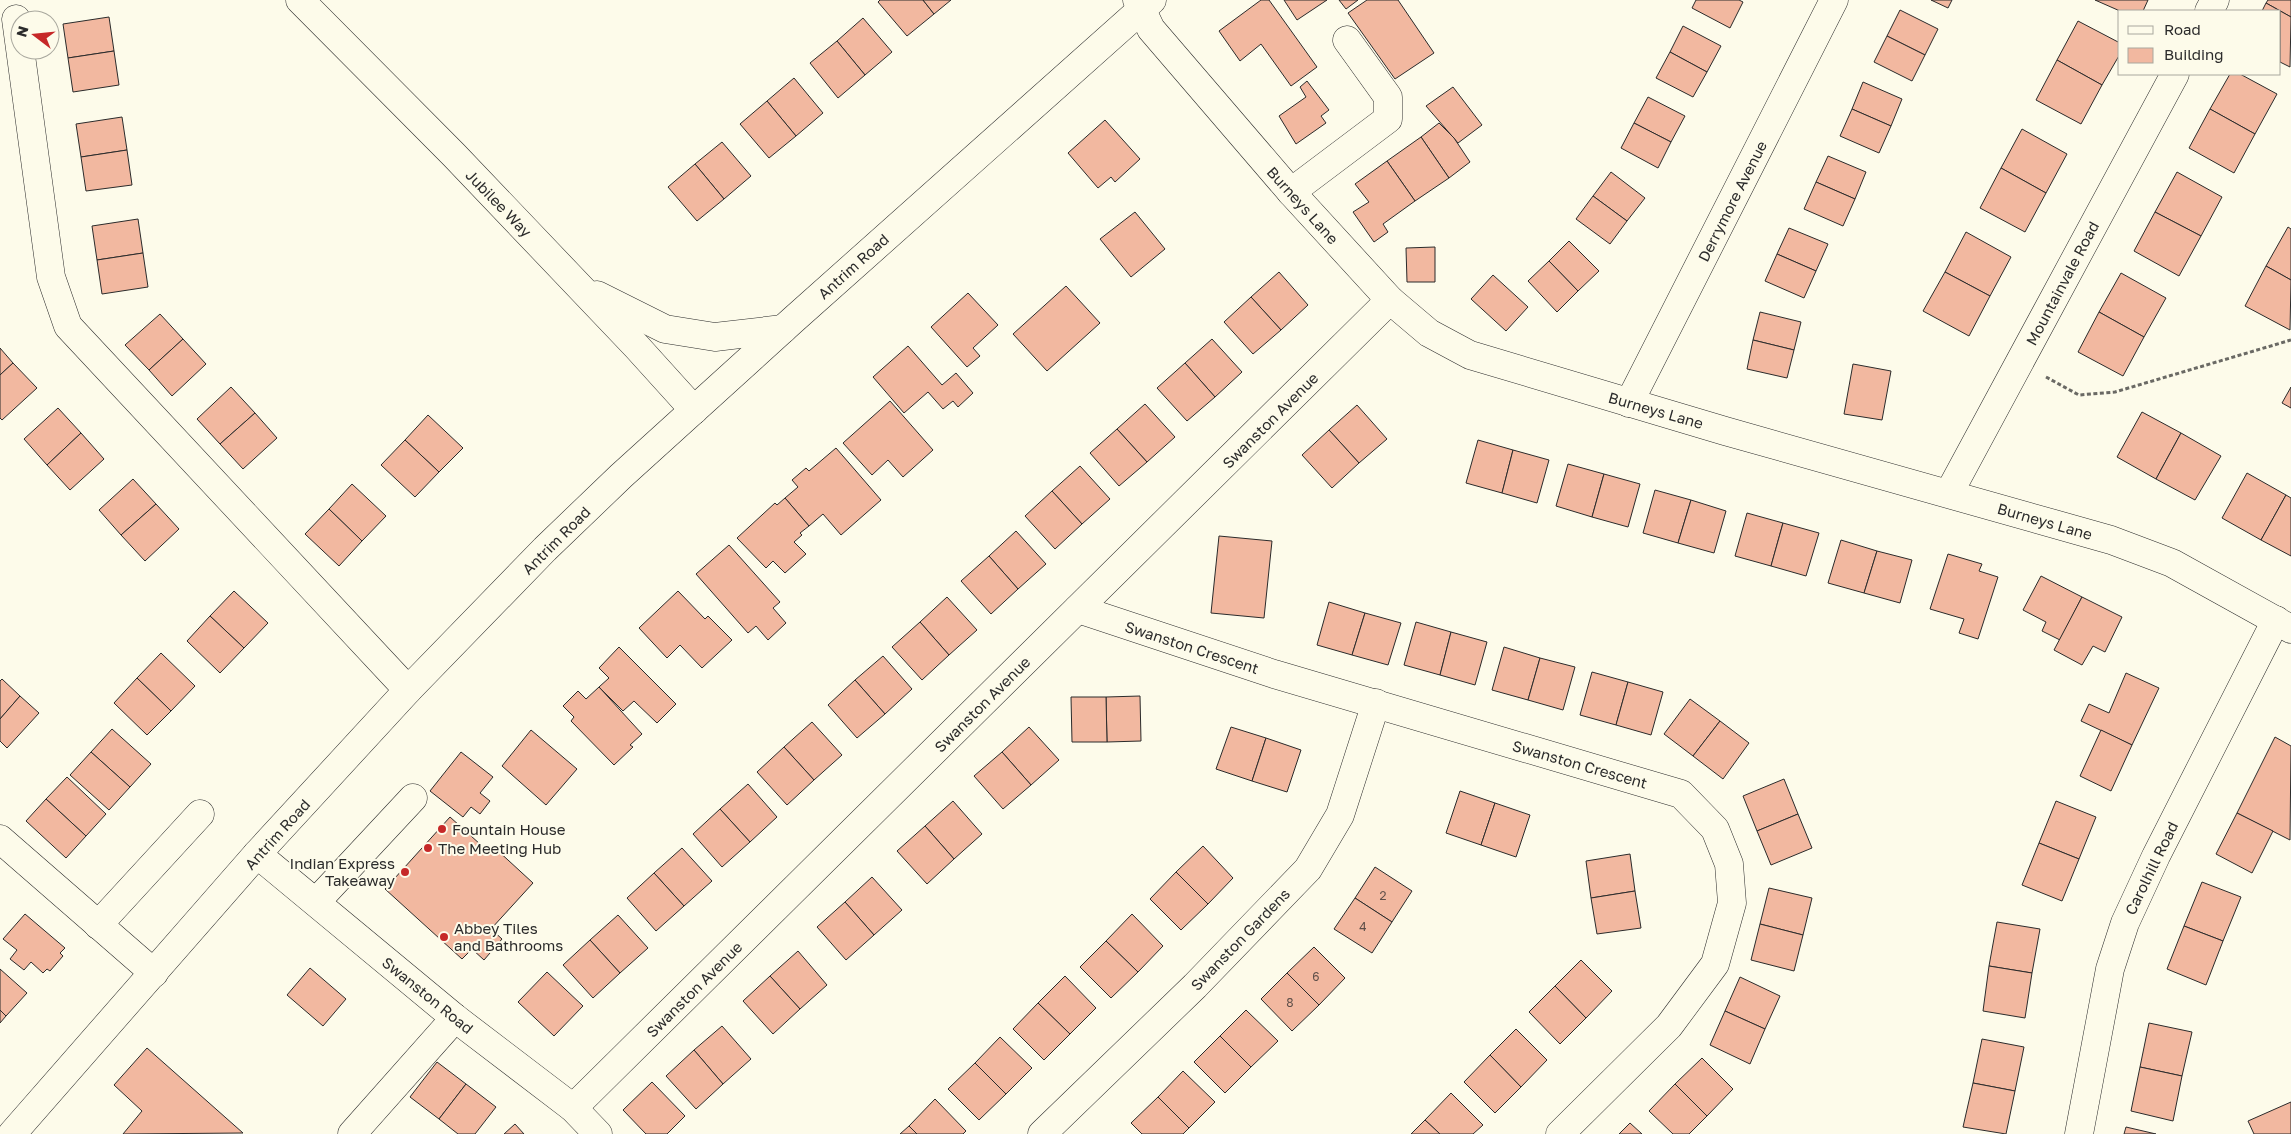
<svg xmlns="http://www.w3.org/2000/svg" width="2291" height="1134" viewBox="0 0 2291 1134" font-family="'Golos Text',sans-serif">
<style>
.building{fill:#f2b8a0;stroke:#2b2b2b}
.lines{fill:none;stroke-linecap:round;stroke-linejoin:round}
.minor-casing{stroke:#2b2b2b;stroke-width:29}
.major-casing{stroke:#2b2b2b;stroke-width:29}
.path{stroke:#6a6964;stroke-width:3;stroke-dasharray:4 2.5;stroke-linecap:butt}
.minor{stroke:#fdfbea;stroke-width:28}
.major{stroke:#fdfbea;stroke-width:28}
.poi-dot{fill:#c62828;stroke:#fdfbea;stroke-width:2}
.labels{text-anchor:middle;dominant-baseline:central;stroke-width:4;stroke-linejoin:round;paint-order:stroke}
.number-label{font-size:12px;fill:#5d4e48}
.street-label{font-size:15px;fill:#2b2b2b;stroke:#fdfbea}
.poi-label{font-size:15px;fill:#2b2b2b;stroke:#fdfbea;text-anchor:start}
</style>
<rect width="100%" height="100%" fill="#fdfbea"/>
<g class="building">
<polygon points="880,0 923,0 934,14 907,36 878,2"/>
<polygon points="923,0 951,0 934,14"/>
<polygon points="1261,0 1269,0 1317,67 1291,86 1261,44 1240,61 1219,31"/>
<polygon points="1284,0 1327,0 1297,20"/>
<polygon points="1339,0 1358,0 1346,9"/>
<polygon points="1367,0 1398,0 1434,53 1395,79 1348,13"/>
<polygon points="1696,0 1739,0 1743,2 1730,28 1692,8"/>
<polygon points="1931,0 1952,0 1948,8"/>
<polygon points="2095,0 2148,0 2143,11 2120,11"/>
<polygon points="2268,0 2291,0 2291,17 2266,3"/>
<polygon points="2266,3 2291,17 2290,67 2280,62 2280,11 2262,11"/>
<polygon points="1900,10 1938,29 1925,55 1887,36"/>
<polygon points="109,17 114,51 68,58 63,24"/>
<polygon points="863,18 892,52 865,75 837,41"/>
<polygon points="2078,21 2120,43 2120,54 2102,85 2057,60"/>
<polygon points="1683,26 1721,46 1707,72 1670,52"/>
<polygon points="1887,36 1925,55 1912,81 1874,62"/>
<polygon points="837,41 865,75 838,98 810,63"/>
<polygon points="114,51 119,85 73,92 68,58"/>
<polygon points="1670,52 1707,72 1693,97 1656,78"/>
<polygon points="2057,60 2102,85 2081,124 2036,100"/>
<polygon points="2230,74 2240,74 2277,94 2255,134 2210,109"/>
<polygon points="794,78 823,113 796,136 767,101"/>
<polygon points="1307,81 1329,110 1321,116 1326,123 1296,144 1279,116 1306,97 1300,87"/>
<polygon points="1863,82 1902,99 1891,126 1852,109"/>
<polygon points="1453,87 1482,125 1458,143 1426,106"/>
<polygon points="1648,97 1685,116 1671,142 1634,123"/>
<polygon points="767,101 796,136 769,158 740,124"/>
<polygon points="1852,109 1891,126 1879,153 1840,136"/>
<polygon points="2210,109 2255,134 2234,173 2189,148"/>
<polygon points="122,117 127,150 81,157 76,124"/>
<polygon points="1105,120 1140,159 1115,182 1111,177 1098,188 1068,153"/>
<polygon points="1439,123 1454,138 1470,162 1449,178 1421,137"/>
<polygon points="1634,123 1671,142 1658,168 1621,148"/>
<polygon points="2022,129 2067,154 2046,193 2001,168"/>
<polygon points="1421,137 1449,178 1415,201 1387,161"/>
<polygon points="722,142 751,176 724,199 695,164"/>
<polygon points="127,150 132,185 86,191 81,157"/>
<polygon points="1828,156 1866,172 1855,199 1816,182"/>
<polygon points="1387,161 1415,201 1383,224 1388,232 1374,242 1353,212 1369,202 1355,184"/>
<polygon points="695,164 724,199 697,221 668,187"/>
<polygon points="2001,168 2046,193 2025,232 1980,208"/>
<polygon points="1611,172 1645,198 1627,221 1593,196"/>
<polygon points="2177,172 2222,197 2201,236 2155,212"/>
<polygon points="1816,182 1855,199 1843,226 1804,209"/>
<polygon points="1593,196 1627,221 1610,244 1576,219"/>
<polygon points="1135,212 1165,249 1131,277 1100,239"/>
<polygon points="2155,212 2201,236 2179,276 2134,251"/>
<polygon points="138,219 143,253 97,260 92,226"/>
<polygon points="2288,227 2291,229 2291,280 2266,266"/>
<polygon points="1789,228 1828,244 1816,271 1777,254"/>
<polygon points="1966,232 2011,257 1990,296 1945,272"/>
<polygon points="1569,241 1599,271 1578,291 1549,261"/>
<polygon points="1435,247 1435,282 1407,282 1406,248"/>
<polygon points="143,253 148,287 102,294 97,260"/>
<polygon points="1777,254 1816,271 1804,298 1765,281"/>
<polygon points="1549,261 1578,291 1557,312 1528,281"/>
<polygon points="2266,266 2291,280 2290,330 2245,306"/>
<polygon points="1279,272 1308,305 1281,330 1251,297"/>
<polygon points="1945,272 1990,296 1969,336 1923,311"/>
<polygon points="2121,273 2166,298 2144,337 2099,312"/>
<polygon points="1493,275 1528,307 1506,331 1471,299"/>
<polygon points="1066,286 1100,323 1047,371 1013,334"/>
<polygon points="968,293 998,325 973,348 980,356 967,367 931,327"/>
<polygon points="1251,297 1281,330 1253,354 1224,322"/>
<polygon points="1760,312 1801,322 1794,350 1753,340"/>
<polygon points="2099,312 2144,337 2123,376 2078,352"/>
<polygon points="160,314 183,339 149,370 125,345"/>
<polygon points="183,339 206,364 172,396 149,370"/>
<polygon points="1212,339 1242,372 1215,397 1185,363"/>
<polygon points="1753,340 1794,350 1787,378 1747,369"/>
<polygon points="908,346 942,385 956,373 973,393 958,407 953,401 943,409 928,392 904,413 873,377"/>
<polygon points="0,348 13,363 0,375"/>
<polygon points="13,363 37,388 2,420 0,418 0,375"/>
<polygon points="1185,363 1215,397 1187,421 1157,388"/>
<polygon points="1853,364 1891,371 1882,420 1844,414"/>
<polygon points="231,387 255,413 220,444 197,419"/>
<polygon points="2291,387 2291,408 2282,403"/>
<polygon points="890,401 933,450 903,477 888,460 872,475 843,443"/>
<polygon points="1145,404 1175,437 1147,462 1117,429"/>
<polygon points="1357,405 1387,439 1359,463 1329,430"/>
<polygon points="58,408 81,433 47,465 24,439"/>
<polygon points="2142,412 2181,433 2156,479 2117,457"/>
<polygon points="255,413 277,438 243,469 220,444"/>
<polygon points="428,415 463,448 439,472 405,440"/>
<polygon points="1117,429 1147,462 1119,486 1090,453"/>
<polygon points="1329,430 1359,463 1332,488 1302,455"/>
<polygon points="81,433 104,459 70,490 47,465"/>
<polygon points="2181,433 2221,456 2195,500 2156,479"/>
<polygon points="405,440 439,472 415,497 381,465"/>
<polygon points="1478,440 1513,450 1502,493 1466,483"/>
<polygon points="836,448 881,500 841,535 823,514 809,526 785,498 798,487 792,480 806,468 809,471"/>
<polygon points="1513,450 1549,460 1537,503 1502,493"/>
<polygon points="1568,464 1604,474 1592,517 1556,506"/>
<polygon points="1080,466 1110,499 1082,524 1052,491"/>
<polygon points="2247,473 2286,495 2261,540 2222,518"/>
<polygon points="1604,474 1640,484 1628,527 1592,517"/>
<polygon points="133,479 156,504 121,535 99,510"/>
<polygon points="352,484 386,516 362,541 329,509"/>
<polygon points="1655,490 1691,500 1678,543 1643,533"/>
<polygon points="1052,491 1082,524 1055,549 1025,516"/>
<polygon points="2286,495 2291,498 2291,556 2261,540"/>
<polygon points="785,498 809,526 800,533 802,535 794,542 806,554 785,573 773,561 766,568 737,538 775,503 777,505"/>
<polygon points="1691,500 1726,511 1714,553 1678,543"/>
<polygon points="156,504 179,529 145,561 121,535"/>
<polygon points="329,509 362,541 339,566 305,534"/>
<polygon points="1747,513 1783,523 1771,566 1735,556"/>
<polygon points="1783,523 1819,533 1806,576 1771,566"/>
<polygon points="1016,531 1046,564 1018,589 989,556"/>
<polygon points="1219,536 1272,541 1264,618 1211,613"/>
<polygon points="1841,540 1877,551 1864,593 1828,583"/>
<polygon points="729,545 780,602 773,608 786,623 768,640 756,626 748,633 696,574"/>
<polygon points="1877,551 1912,560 1900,603 1864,593"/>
<polygon points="1948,554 1982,564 1979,571 1998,577 1978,639 1959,633 1964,619 1930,609"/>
<polygon points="989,556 1018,589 991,614 961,581"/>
<polygon points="2041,576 2082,597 2060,640 2042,631 2046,622 2023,610"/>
<polygon points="234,591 268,623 244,648 210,616"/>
<polygon points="678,591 705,619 708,616 732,640 702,668 680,645 667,658 639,628"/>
<polygon points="947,597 977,630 949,655 920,622"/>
<polygon points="2082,597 2122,617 2105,652 2093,646 2082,665 2054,650"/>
<polygon points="1329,602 1365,613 1352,655 1317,645"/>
<polygon points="1365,613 1401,623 1388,665 1352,655"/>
<polygon points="210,616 244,648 220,673 187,641"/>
<polygon points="920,622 949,655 922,680 892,647"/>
<polygon points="1416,622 1451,632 1440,675 1404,665"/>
<polygon points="1451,632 1487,642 1475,685 1440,675"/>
<polygon points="619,647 676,704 657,723 634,701 623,711 599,687 609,678 599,668"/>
<polygon points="1504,647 1540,658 1528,700 1492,690"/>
<polygon points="161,653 195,686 171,711 137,678"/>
<polygon points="883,656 912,689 885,714 855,680"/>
<polygon points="1540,658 1575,667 1563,710 1528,700"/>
<polygon points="1592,672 1628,682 1616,725 1580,715"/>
<polygon points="2126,673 2159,688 2132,745 2081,721 2089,704 2109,713"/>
<polygon points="137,678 171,711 147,735 114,703"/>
<polygon points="2,679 20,696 0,719 0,681"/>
<polygon points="855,680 885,714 857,738 828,705"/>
<polygon points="1628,682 1663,692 1651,735 1616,725"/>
<polygon points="599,687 642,734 630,745 633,747 614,765 571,721 574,717 563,706 578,691 586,699"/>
<polygon points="20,696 39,713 7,748 0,741 0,719"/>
<polygon points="1140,696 1141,741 1107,742 1106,697"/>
<polygon points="1071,697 1106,697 1107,742 1072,742"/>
<polygon points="1690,699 1720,721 1693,756 1664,734"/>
<polygon points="1720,721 1749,743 1723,779 1693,756"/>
<polygon points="812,722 842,755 814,780 784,747"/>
<polygon points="1029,727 1059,760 1031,785 1002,752"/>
<polygon points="1231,727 1266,738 1252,781 1216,769"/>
<polygon points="112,729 151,764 130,787 91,752"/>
<polygon points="531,730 577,769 546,805 502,766"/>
<polygon points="2101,730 2132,745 2111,791 2080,776"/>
<polygon points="2275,737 2291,746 2290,840 2237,813"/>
<polygon points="1266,738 1301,750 1287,792 1252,781"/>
<polygon points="784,747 814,780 787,805 757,772"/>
<polygon points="91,752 130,787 109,810 70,775"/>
<polygon points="461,752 493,777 480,793 490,801 480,814 471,807 463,817 430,791"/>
<polygon points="1002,752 1031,785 1003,809 974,776"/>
<polygon points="67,777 106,814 86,836 46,799"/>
<polygon points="1784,779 1798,814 1757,831 1743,796"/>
<polygon points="748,784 777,817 750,842 720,809"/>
<polygon points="1460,791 1495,803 1481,845 1446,833"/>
<polygon points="46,799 86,836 66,858 26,821"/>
<polygon points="953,801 982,834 954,859 925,826"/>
<polygon points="2056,801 2096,817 2079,859 2039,843"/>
<polygon points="1495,803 1530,815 1516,857 1481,845"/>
<polygon points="720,809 750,842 722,867 693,834"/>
<polygon points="2237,813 2273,831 2252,873 2216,854"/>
<polygon points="1798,814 1812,848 1771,865 1757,831"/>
<polygon points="450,817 491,854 496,849 533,883 491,929 502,939 484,960 472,949 462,959 385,889"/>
<polygon points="925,826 954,859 927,884 897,851"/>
<polygon points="2039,843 2079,859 2062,901 2022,885"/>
<polygon points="1203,846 1233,878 1208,904 1176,872"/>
<polygon points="682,848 712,881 684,906 654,873"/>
<polygon points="1630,854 1635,891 1591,898 1586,861"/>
<polygon points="1375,867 1412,891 1392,922 1355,898"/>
<polygon points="1176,872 1208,904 1181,930 1150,899"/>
<polygon points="654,873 684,906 656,931 627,898"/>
<polygon points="872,877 902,910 874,935 845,902"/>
<polygon points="2202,882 2241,897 2223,941 2184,926"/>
<polygon points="1769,888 1812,898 1803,935 1760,924"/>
<polygon points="1635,891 1641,928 1597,934 1591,898"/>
<polygon points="1355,898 1392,922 1372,953 1334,929"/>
<polygon points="845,902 874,935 846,960 817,927"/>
<polygon points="25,914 65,948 60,953 63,956 50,971 47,969 43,973 31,962 24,970 10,959 17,950 3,939"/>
<polygon points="1132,914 1163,946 1138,972 1106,941"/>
<polygon points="618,915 648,948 620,973 590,940"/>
<polygon points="1997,922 2040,929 2032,973 1989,966"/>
<polygon points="1760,924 1803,935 1794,971 1751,960"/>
<polygon points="2184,926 2223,941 2206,985 2167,969"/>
<polygon points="590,940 620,973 593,998 563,965"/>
<polygon points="1106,941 1138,972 1111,998 1080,967"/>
<polygon points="1314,947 1345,978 1319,1005 1287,973"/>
<polygon points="798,951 827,985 800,1009 770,976"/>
<polygon points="1581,960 1612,991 1586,1018 1555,986"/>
<polygon points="1989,966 2032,973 2025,1018 1983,1011"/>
<polygon points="310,968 346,999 323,1026 287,995"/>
<polygon points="0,969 27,993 6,1016 0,1010"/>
<polygon points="547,972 583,1006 554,1036 518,1002"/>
<polygon points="1287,973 1319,1005 1292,1031 1261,999"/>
<polygon points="770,976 800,1009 773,1034 743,1001"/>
<polygon points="1065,976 1096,1008 1070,1034 1038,1003"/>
<polygon points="1740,977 1780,996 1765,1029 1725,1011"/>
<polygon points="1555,986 1586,1018 1560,1044 1529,1012"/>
<polygon points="1038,1003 1070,1034 1044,1060 1013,1029"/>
<polygon points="0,1010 6,1016 0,1023"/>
<polygon points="1246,1010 1278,1041 1251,1067 1220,1036"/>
<polygon points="1725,1011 1765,1029 1750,1064 1710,1045"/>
<polygon points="2149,1023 2192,1032 2182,1076 2140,1067"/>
<polygon points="722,1026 751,1059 723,1084 694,1050"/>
<polygon points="1516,1029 1547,1060 1521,1087 1490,1055"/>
<polygon points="1220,1036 1251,1067 1225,1093 1194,1062"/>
<polygon points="1000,1037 1032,1068 1006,1094 975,1063"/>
<polygon points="1982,1039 2024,1047 2015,1091 1973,1083"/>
<polygon points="147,1048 243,1133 123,1134 142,1111 114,1085"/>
<polygon points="694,1050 723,1084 696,1109 666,1076"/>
<polygon points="1490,1055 1521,1087 1495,1113 1464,1082"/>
<polygon points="1702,1058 1733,1089 1707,1116 1675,1084"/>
<polygon points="437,1062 466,1084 439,1119 410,1097"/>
<polygon points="975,1063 1006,1094 979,1120 948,1089"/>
<polygon points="2140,1067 2182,1076 2173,1121 2131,1111"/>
<polygon points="1183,1071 1215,1102 1189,1128 1158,1097"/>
<polygon points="652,1082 685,1116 667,1134 646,1134 623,1110"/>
<polygon points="1973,1083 2015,1091 2006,1134 1963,1127"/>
<polygon points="466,1084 496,1107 475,1134 458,1134 439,1119"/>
<polygon points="1675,1084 1707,1116 1689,1134 1673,1134 1649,1111"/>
<polygon points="1451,1093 1483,1125 1473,1134 1440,1134 1425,1120"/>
<polygon points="1158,1097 1189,1128 1183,1134 1142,1134 1131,1123"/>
<polygon points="935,1099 966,1131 963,1134 917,1134 909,1126"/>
<polygon points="2291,1102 2291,1134 2254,1134 2248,1121"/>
<polygon points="1425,1120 1440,1134 1411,1134"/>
<polygon points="1630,1123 1642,1134 1619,1134"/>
<polygon points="515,1124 524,1134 504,1134"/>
<polygon points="909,1126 917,1134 900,1134"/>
<polygon points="2126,1127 2156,1134 2124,1134"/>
</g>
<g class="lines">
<g class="minor-casing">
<g id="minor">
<polyline points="300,0 454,155 637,347 694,410"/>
<polyline points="1137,0 1151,29 1291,192 1390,300 1429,333 1470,355 1725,431 2111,540 2172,563 2291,629"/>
<polyline points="2209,11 2215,0"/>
<polyline points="16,19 51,277 68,326 408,690"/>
<polyline points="1291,192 1388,119 1388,97 1347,40"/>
<polyline points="597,295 665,329 715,337 783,329"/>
<polyline points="1629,403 1834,0"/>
<polyline points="1949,493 2175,74"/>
<polyline points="1078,609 1274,674 1681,794 1715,829 1729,864 1732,903 1715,964 1669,1026 1560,1134"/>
<polyline points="0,839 154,973"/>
<polyline points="257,854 455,1018 573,1108 598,1134"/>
<polyline points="316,902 413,798"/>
<polyline points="98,925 200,814"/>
<polyline points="573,1108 1390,300"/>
<polyline points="352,1134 455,1018"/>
<polyline points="1042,1134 1195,986 1308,869 1340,815 1376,703"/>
<polyline points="2079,1134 2110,969 2125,923 2156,856 2276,620"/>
</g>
</g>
<g class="major-casing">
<polyline id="major" points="12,1134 257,854 408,690 545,549 621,476 793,320 1152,0"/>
</g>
<polyline class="path" points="2046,377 2079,395 2115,392 2291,340"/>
<use href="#minor" class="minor"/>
<use href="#major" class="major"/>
</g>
<g class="poi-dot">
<circle cx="442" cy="829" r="5"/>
<circle cx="428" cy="848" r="5"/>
<circle cx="405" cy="872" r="5"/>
<circle cx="444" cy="937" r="5"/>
</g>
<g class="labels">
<g class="number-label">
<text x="1383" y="895">2</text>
<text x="1363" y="926">4</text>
<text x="1316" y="976">6</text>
<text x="1290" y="1002">8</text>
</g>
<g class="street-label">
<text transform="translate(1732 201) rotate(-63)">Derrymore Avenue</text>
<text transform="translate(499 203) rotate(46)">Jubilee Way</text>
<text transform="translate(1303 205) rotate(48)">Burneys Lane</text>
<text transform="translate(853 266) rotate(-42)">Antrim Road</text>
<text transform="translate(2062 283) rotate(-62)">Mountainvale Road</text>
<text transform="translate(1656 410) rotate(16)">Burneys Lane</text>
<text transform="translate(1270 420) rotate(-45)">Swanston Avenue</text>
<text transform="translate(2045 521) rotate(16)">Burneys Lane</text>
<text transform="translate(556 540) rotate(-45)">Antrim Road</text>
<text transform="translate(1192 647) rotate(18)">Swanston Crescent</text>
<text transform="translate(982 704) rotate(-45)">Swanston Avenue</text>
<text transform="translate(1580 764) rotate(16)">Swanston Crescent</text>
<text transform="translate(277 834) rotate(-48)">Antrim Road</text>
<text transform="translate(2151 868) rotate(-64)">Carolhill Road</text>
<text transform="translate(1240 939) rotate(-46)">Swanston Gardens</text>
<text transform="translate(694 989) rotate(-45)">Swanston Avenue</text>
<text transform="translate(428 995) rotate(39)">Swanston Road</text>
</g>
<g class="poi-label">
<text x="452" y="829">Fountain House</text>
<text x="438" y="848">The Meeting Hub</text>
<text x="395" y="863" text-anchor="end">Indian Express<tspan x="395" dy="17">Takeaway</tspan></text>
<text x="454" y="928">Abbey Tiles<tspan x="454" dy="17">and Bathrooms</tspan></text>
</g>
</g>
<rect x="2118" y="10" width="162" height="65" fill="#fdfbea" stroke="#a9a89e"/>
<rect x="2128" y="26" width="25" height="8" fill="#fdfbea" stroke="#a9a89e"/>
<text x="2164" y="35" font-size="15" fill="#2b2b2b">Road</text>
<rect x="2128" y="48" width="25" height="15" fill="#f2b8a0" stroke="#a9a89e"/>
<text x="2164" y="60" font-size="15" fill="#2b2b2b">Building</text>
<g transform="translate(35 35) rotate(286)"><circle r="24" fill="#fdfbea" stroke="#a9a89e"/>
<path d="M0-4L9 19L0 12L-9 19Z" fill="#c62828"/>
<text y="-8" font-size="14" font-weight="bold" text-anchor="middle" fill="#2b2b2b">N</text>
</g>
</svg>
